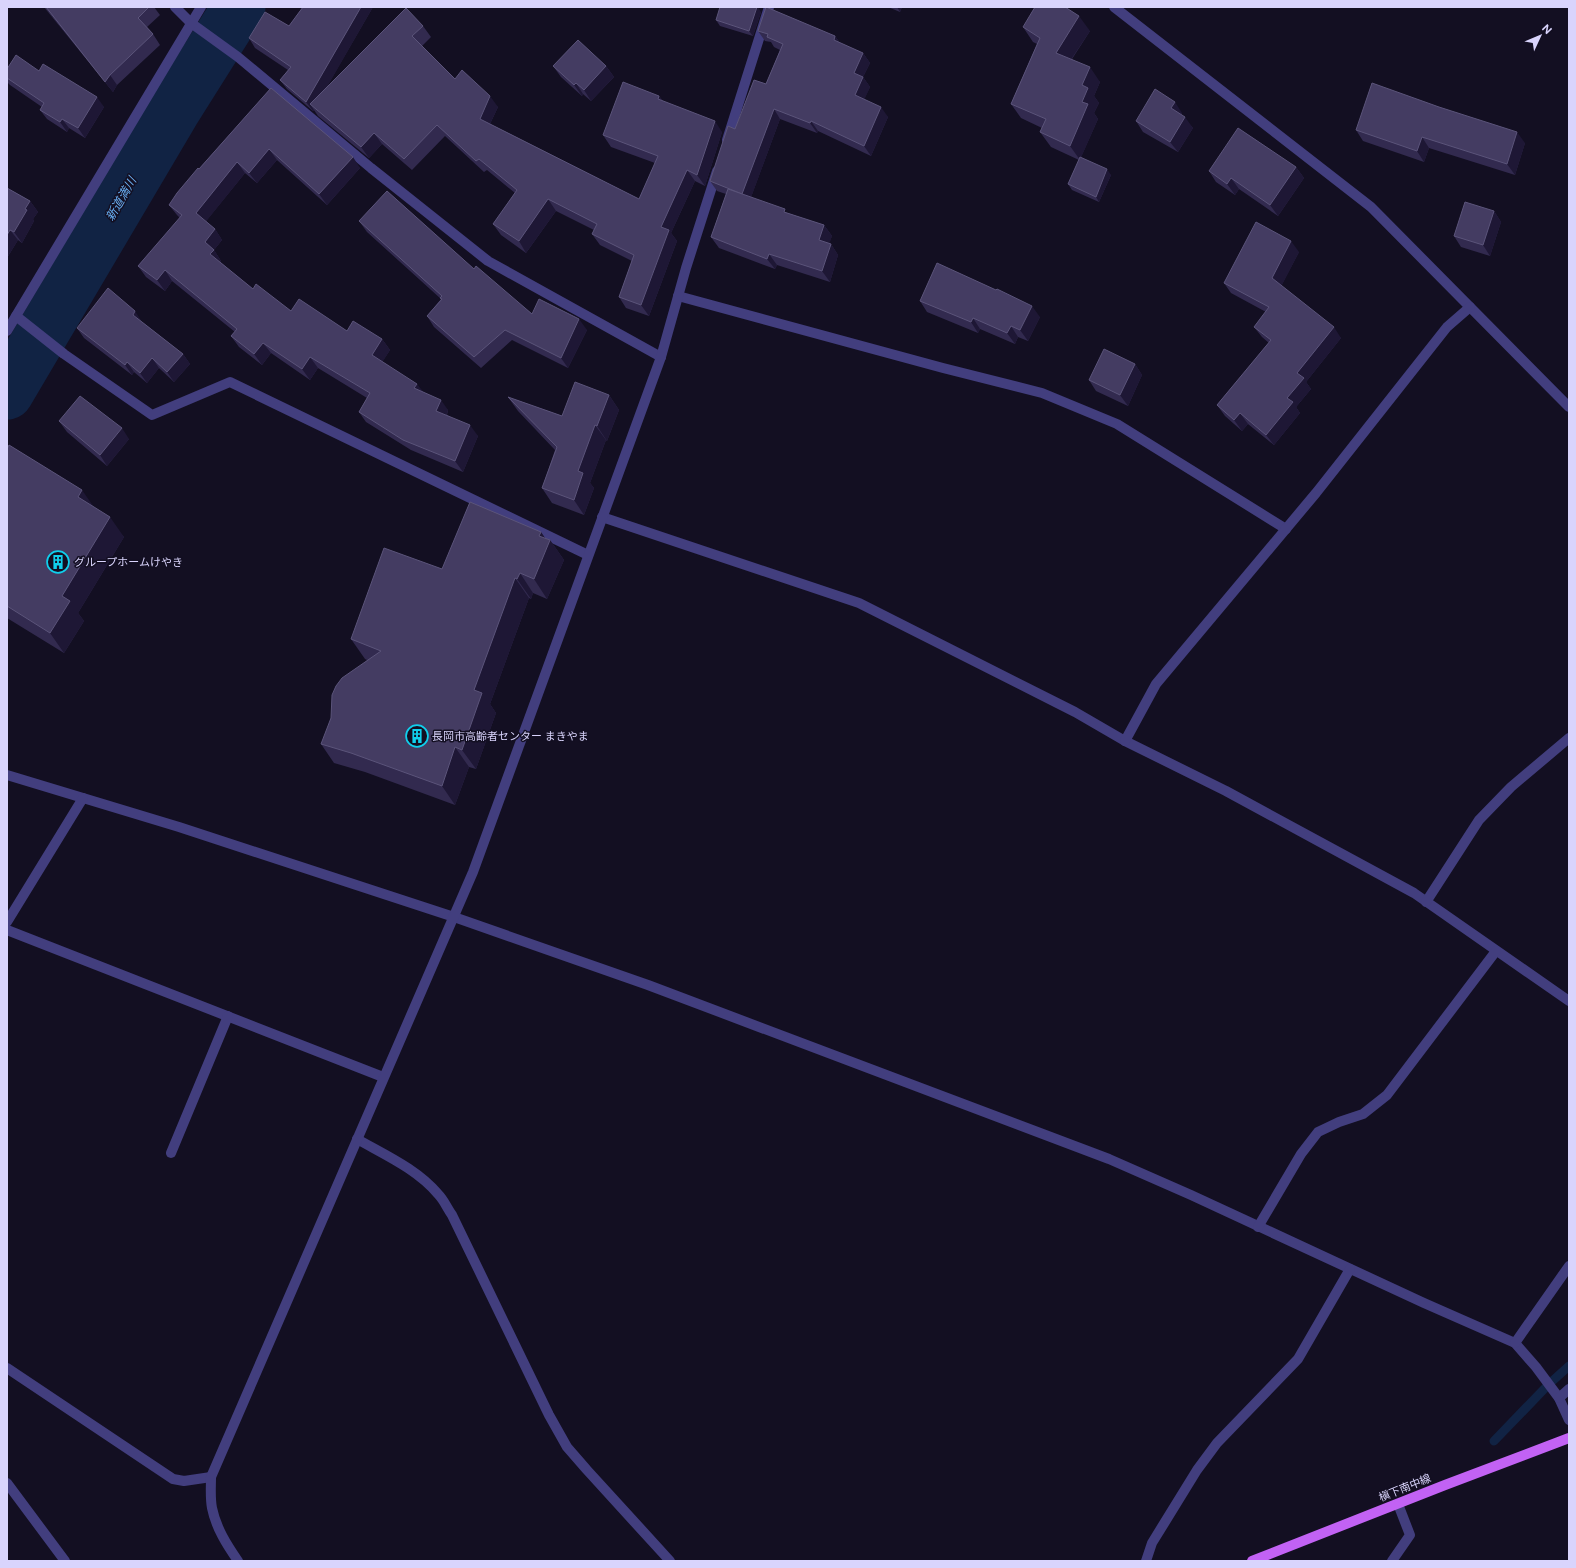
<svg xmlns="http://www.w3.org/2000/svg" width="1576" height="1568" viewBox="0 0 1576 1568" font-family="Figtree,'Noto Sans JP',sans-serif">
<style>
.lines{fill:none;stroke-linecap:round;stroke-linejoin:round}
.stream{stroke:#112344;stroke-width:9}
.river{stroke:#112344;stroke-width:53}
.minor{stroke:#423e7e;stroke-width:10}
.major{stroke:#c262f4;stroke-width:10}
.wall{fill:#322a4f}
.shaded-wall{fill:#1e1735}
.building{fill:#443c62;stroke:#5b547a}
.labels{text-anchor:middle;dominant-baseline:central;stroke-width:3;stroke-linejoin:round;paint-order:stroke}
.poi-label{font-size:11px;fill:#d9d4fc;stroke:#130f22;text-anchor:start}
.street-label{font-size:11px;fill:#d9d4fc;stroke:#130f22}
.water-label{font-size:12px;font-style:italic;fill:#69b0f5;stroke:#130f22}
</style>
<rect width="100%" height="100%" fill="#130f22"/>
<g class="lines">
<polyline class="stream" points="1494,1441 1549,1384 1569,1366"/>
<polyline class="river" points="7,393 173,112 239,7"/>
<g class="minor">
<polyline points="175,7 191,23 238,57 371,168 488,261 661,357"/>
<polyline points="1114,7 1371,207 1569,407"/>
<polyline points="727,140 769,7"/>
<polyline points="678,296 943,368 1042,393 1117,424 1286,529"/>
<polyline points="16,316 64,354 152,415 230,382 588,555"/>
<polyline points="7,331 201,7"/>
<polyline points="602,517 859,603 1075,712 1125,741 1226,791 1414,893 1569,1001"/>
<polyline points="1125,741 1156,684 1316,493 1447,327 1470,307"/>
<polyline points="7,775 179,827 454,917 648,985 1109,1159 1191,1195 1424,1303 1515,1343 1536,1367 1559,1398 1569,1420"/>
<polyline points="1426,902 1479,820 1511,787 1569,738"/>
<polyline points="7,922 83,798"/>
<polyline points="7,930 383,1077"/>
<path d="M357 1139C385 1155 417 1169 438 1194 444 1200 447 1208 452 1215L549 1415 567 1447 587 1470 670 1561"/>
<polyline points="171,1153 228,1016"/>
<polyline points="1258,1227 1301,1154 1318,1132 1339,1122 1363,1114 1387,1095 1496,951"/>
<polyline points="1515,1343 1569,1266"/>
<polyline points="7,1368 173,1479 184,1481 211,1477"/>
<polyline points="1559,1398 1569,1389"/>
<polyline points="7,1483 65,1561"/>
<path d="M238 1561C227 1545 216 1528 212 1508 210 1498 211 1487 211 1477L473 872 661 357 686 268 717 171"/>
<polyline points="1146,1561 1152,1543 1197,1470 1217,1443 1298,1359 1350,1269"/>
<polyline points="1392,1561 1410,1535 1398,1504"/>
</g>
<polyline class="major" points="1252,1561 1445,1485 1569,1438"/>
</g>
<g class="wall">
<polygon points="44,7 154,7 160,15 147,27 153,34 160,45 117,85 113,92"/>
<polygon points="303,7 373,7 326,88 423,26 431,37 422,46 455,79 498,107 490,124 639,199 655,163 611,147 603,135 659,96 663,101 722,132 705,186 695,181 671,233 677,241 649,316 626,308 619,297 632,261 600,245 592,234 594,230 556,211 526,253 501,235 493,224 515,193 487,170 484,172 445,136 412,170 382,144 369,158 318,116 314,110 313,111 287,89 280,80 288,70 255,48 249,38 289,26"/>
<polygon points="888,7 902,7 900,12"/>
<polygon points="761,12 753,36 720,26 716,20"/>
<polygon points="1023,27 1090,31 1072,59 1100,82 1094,96 1099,103 1094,113 1098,119 1081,157 1111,175 1099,202 1072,190 1068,184 1079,160 1051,147 1040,132 1042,128 1021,118 1011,104 1037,44 1033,42"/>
<polygon points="758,31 835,36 840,43 863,53 870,63 863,77 870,87 864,99 888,117 871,156 818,131 817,133 780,119 751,197 787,213 824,225 832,236 829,243 831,244 838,255 830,282 777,265 775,269 719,248 711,237 726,194 717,191 710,181 735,129 766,84 780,50 774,47 771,42 765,41"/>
<polygon points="553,66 606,66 614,77 591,101 583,94 582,96 561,77"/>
<polygon points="7,69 39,71 104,107 85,138 69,128 67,132 47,119 40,110 42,107 10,85 7,82"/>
<polygon points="271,88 360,168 327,205 277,160 257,183 245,173 206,221 215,229 222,240 214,250 221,261 220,262 253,289 291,311 347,331 382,339 390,350 382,362 448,410 447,415 478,436 463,472 411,450 366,422 359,412 367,398 318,368 310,380 271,353 262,365 239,347 231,336 235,332 172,281 165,291 146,277 138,266 180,218 177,215 169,205 199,169"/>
<polygon points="1182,113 1181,115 1193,128 1178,152 1143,132 1136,121"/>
<polygon points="1356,130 1525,143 1515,175 1429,148 1424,162 1363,141"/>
<polygon points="1296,167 1304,178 1278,216 1239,189 1235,195 1216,182 1209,171"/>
<polygon points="7,188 30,201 38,212 33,219 34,221 22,243 18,240 7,258"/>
<polygon points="1494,211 1501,222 1490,256 1461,247 1454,236"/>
<polygon points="359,221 474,269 532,314 587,330 568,368 512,340 481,368 434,327 427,316 441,299 367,232"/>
<polygon points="1299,252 1281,286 1341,338 1306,382 1311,389 1296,407 1300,413 1274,445 1248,424 1242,431 1225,416 1217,405 1269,343 1262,337 1254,327 1266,312 1231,293 1224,283"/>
<polygon points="920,301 1040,317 1028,341 1018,337 1015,344 980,329 978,333 927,312"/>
<polygon points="142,322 183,354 190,364 174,382 159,368 147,383 134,372 132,375 84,338 77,328"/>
<polygon points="1135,364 1142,375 1128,406 1096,391 1089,380"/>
<polygon points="609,395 619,410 607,441 606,440 590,483 594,488 584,515 552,503 542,488 555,450 518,411 508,397 562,416"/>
<polygon points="59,421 129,439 107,466 67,432"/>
<polygon points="7,449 94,507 124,537 78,613 84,621 64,653 7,618"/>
<polygon points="541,532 545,538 550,540 564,560 547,599 533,593 531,599 529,598 490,704 496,713 476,769 469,767 455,805 365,772 334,763 321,744 367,660 365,659 351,639 442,569"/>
</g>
<g class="shaded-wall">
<polygon points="361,7 373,7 315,108 310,104 314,110 313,111 306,102"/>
<polygon points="757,7 758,7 761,12 753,36 749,31"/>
<polygon points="897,7 902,7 900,12"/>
<polygon points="1079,16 1090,31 1066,67 1056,53"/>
<polygon points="835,36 842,46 834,40"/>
<polygon points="863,53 870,63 863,77 870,87 862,105 855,95 854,73"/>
<polygon points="606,66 614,77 591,101 584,90"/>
<polygon points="1090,67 1100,82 1094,96 1099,103 1094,113 1098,119 1080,160 1070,146 1082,85"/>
<polygon points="110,75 117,85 113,92 105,82"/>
<polygon points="576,83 583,94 582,96 574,85"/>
<polygon points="490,96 498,107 487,130 480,119"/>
<polygon points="659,96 667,107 658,99"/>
<polygon points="97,97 104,107 85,138 78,128"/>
<polygon points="1175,102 1182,113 1178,119 1171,108"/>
<polygon points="881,107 888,117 871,156 864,146"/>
<polygon points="774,109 780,119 749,203 742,194"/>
<polygon points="1185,117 1193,128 1178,152 1170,142"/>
<polygon points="62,119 69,128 67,132 60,122"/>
<polygon points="715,121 722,132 705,186 697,175"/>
<polygon points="811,121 818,131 817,133 810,123"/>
<polygon points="1517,132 1525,143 1515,175 1507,164"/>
<polygon points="374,133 382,144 369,158 361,147"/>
<polygon points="1422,137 1429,148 1424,162 1417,151"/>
<polygon points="269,149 277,160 257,183 249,173"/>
<polygon points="353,157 360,168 327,205 319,194"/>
<polygon points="237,162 245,173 204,224 196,213"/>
<polygon points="1296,167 1304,178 1278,216 1270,205"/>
<polygon points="1107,169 1111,175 1099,202 1096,197"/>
<polygon points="687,170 695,181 671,233 677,241 649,316 641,305 661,227"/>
<polygon points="1231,178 1239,189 1235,195 1227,184"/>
<polygon points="548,199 556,211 526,253 519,241"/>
<polygon points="30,201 38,212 33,219 34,221 22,243 14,232 25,209"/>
<polygon points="1494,211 1501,222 1490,256 1483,245"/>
<polygon points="824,225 832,236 827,251 819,240"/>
<polygon points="215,229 222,240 214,250 221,261 218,265 210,254 205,242"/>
<polygon points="10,230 18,240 7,258 7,235"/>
<polygon points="1291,241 1299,252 1280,289 1272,278"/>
<polygon points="831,244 838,255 830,282 822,271"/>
<polygon points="769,254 777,265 775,269 767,259"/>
<polygon points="165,270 172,281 165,291 157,280"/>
<polygon points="1032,306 1040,317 1028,341 1020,330"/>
<polygon points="135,311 142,322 133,315"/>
<polygon points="973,318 980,329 978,333 971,322"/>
<polygon points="579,319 587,330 568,368 561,358"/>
<polygon points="1011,326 1018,337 1015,344 1007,333"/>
<polygon points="1334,327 1341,338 1306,382 1311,389 1296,407 1300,413 1274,445 1266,435 1297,373"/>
<polygon points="382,339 390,350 380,366 372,355"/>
<polygon points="263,343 271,353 262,365 254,354"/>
<polygon points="183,354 190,364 174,382 167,372"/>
<polygon points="310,357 318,368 310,380 302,369"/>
<polygon points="152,358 159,368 147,383 140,373"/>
<polygon points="127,362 134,372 132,375 125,365"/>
<polygon points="1135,364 1142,375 1128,406 1120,395"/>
<polygon points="417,384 425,394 414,388"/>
<polygon points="609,395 619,410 607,441 597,426"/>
<polygon points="441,400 448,410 444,422 436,411"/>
<polygon points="1240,413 1248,424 1242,431 1234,420"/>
<polygon points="470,425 478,436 463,472 455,461"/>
<polygon points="595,425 606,440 590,483 594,488 584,515 574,500 578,471"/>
<polygon points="122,428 129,439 107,466 100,455"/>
<polygon points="82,490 96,510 78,497"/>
<polygon points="110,517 124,537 78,613 84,621 64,653 50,633 62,596"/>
<polygon points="541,532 549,544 550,540 564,560 547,599 534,579 539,536"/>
<polygon points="520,573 533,593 531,599 517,579"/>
<polygon points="515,578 529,598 490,704 496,713 476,769 462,750 474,690"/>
<polygon points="455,747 469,767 455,805 442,786"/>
</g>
<g class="building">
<polygon points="46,7 149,7 138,18 153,34 110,75 105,82"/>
<polygon points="303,7 361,7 306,102 280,80 291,67 249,38 265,12 289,26"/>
<polygon points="720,7 757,7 749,31 716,20"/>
<polygon points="766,7 835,36 834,40 863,53 854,73 863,77 855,95 881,107 864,146 811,121 810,123 774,109 742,194 710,181 728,126 735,129 754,80 766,84 783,44 767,37 768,34 758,31"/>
<polygon points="1035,7 1065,7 1079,16 1056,53 1090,67 1082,85 1088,88 1082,102 1088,104 1070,146 1040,132 1046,119 1011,104 1040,38 1023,27"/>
<polygon points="406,8 423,26 412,36 455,79 462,70 490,96 480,119 639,199 658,156 603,135 623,82 659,96 658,99 715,121 697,175 687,170 661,227 669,230 641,305 619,297 634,255 592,234 597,224 548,199 519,241 493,224 517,190 479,159 476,161 437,125 404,159 374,133 361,147 310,104"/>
<polygon points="578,40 606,66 584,90 576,83 574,85 553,66"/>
<polygon points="16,55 39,71 43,64 97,97 78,128 62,119 60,122 40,110 44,103 7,78 7,69"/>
<polygon points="1372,83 1439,107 1517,132 1507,164 1422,137 1417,151 1356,130"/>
<polygon points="271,88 353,157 319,194 269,149 249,173 237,162 196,213 215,229 205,242 214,250 210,254 253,289 256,284 291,311 299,299 347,331 353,321 382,339 372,355 417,384 414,388 441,400 436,411 470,425 455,461 403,440 359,412 370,393 310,357 302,369 263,343 254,354 231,336 237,329 165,270 157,280 138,266 182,215 169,205 177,193 198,168 199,169"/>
<polygon points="1155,89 1175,102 1171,108 1185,117 1170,142 1136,121"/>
<polygon points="1238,128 1296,167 1270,205 1231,178 1227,184 1209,171"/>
<polygon points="1080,157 1107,169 1096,197 1068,184"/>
<polygon points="7,188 30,201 25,209 27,210 14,232 10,230 7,235"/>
<polygon points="728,189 785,209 784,212 824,225 819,240 831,244 822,271 769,254 767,259 711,237"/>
<polygon points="387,191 474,269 476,266 532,314 539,299 579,319 561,358 505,330 474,357 427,316 442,299 440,298 442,296 359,221"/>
<polygon points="1465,202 1494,211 1483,245 1454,236"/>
<polygon points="1256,222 1291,241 1272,278 1334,327 1297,373 1304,378 1287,398 1293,402 1266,435 1240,413 1234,420 1217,405 1271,340 1254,327 1269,307 1224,283"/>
<polygon points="937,263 996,290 997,289 1032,306 1020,330 1011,326 1007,333 973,318 971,322 920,301"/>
<polygon points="108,288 135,311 133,315 183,354 167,372 152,358 140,373 127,362 125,365 77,328"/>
<polygon points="1104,349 1135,364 1120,395 1089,380"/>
<polygon points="575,382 609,395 597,426 595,425 578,471 583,473 574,500 542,488 557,447 508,397 562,416"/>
<polygon points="80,396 122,428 100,455 59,421"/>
<polygon points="9,445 82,490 78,497 110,517 62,596 70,601 50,633 7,606 7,449"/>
<polygon points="470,502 541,532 539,536 550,540 534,579 520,573 517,579 515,578 474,690 482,693 462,750 455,747 442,786 351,753 321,744 331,718 332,695 336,686 342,678 381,651 351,639 384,548 442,569"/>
</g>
<defs>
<g id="building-ring" transform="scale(1.15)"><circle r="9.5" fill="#130f22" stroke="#10cfec" stroke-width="1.5"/><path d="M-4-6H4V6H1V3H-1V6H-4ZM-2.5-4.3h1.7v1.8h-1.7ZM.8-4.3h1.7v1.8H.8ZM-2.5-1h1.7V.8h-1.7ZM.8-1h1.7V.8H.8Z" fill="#10cfec"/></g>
</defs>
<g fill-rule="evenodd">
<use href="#building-ring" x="58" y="562"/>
<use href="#building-ring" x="417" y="736"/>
</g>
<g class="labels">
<g class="poi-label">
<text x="74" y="562">グループホームけやき</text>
<text x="432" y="736">長岡市高齢者センター まきやま</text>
</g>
<g class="street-label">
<text transform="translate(1405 1488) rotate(-22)">槇下南中線</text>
</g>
<g class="water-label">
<text transform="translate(121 199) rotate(-60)">新道満川</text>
</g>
</g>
<rect width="1576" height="1568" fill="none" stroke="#d9d4fc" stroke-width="16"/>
<g transform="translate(1540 36) rotate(46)" stroke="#130f22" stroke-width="3" paint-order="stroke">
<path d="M0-3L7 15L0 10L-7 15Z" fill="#d9d4fc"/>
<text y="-6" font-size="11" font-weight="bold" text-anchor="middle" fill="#d9d4fc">N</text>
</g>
</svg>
